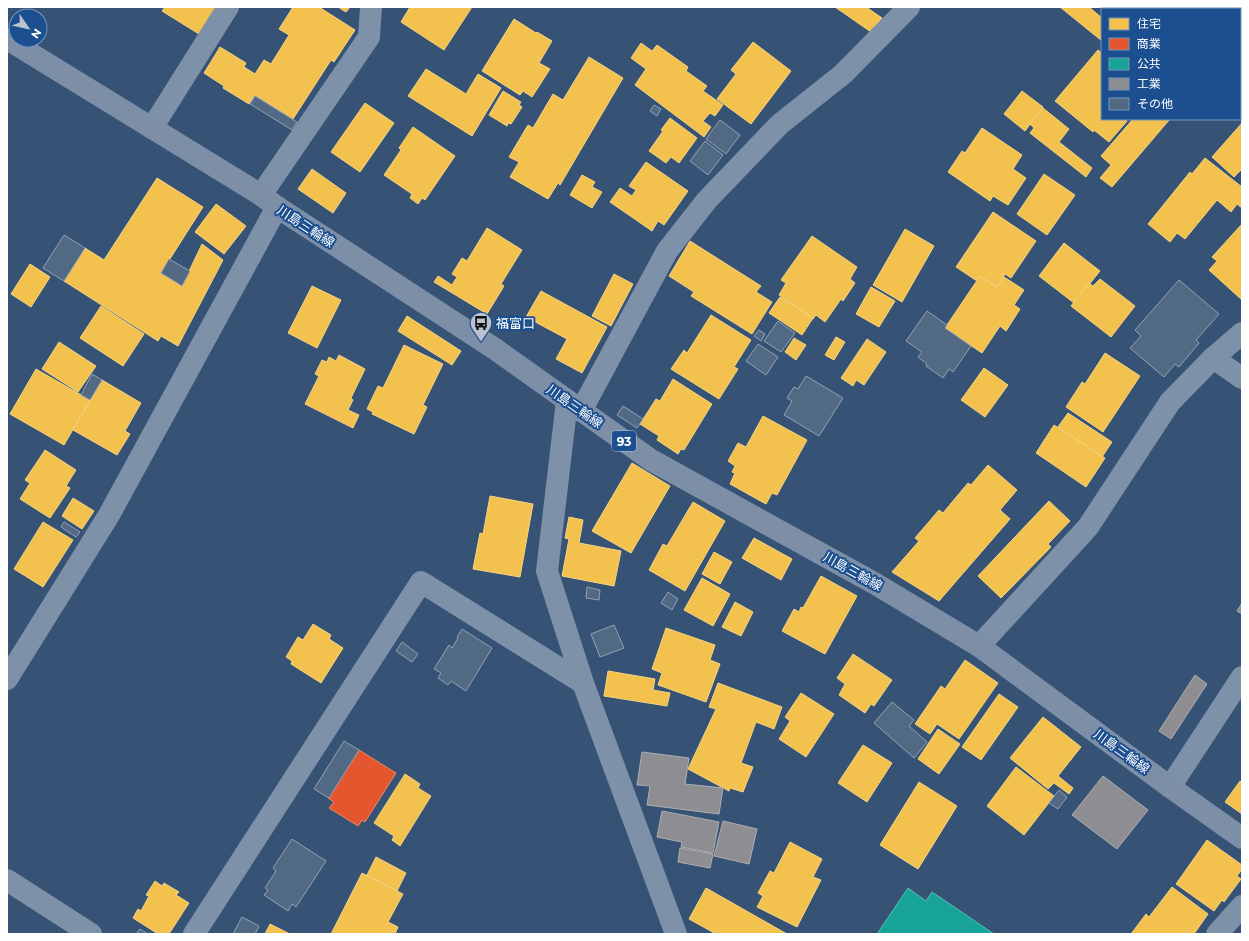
<svg xmlns="http://www.w3.org/2000/svg" width="1249" height="941" viewBox="0 0 1249 941" font-family="Montserrat,'Noto Sans JP',sans-serif">
<style>
.homes{fill:#f2c14e;stroke:#f6d483}
.shops{fill:#e4572e;stroke:#ec896d}
.public{fill:#17a398;stroke:#5dbfb7}
.industry{fill:#8d8d92;stroke:#afafb3}
.building{fill:#526984;stroke:#92a2b6}
.lines{fill:none;stroke-linecap:round;stroke-linejoin:round}
.minor{stroke:#7d92a8;stroke-width:22}
.major{stroke:#7d8ea7;stroke-width:22}
.labels{text-anchor:middle;dominant-baseline:central;stroke-width:4;stroke-linejoin:round;paint-order:stroke}
.shield{fill:#1b4f8f;stroke:#bbcadd;stroke-width:1}
.shield-label{font-size:12px;font-weight:bold;fill:#fff}
.street-label{font-size:13px;fill:#fff;stroke:#1b4f8f}
.poi-label{font-size:13px;fill:#fff;stroke:#1b4f8f;text-anchor:start}
</style>
<rect width="100%" height="100%" fill="#365274"/>
<g class="homes">
<polygon points="165,7 216,7 199,34 162,11"/>
<polygon points="293,7 319,7 355,30 334,62 331,60 293,119 255,95 249,104 223,88 224,86 204,73 220,47 246,63 244,67 255,74 264,60 271,64 289,35 279,29"/>
<polygon points="338,7 350,7 346,12"/>
<polygon points="410,7 472,7 444,50 401,22"/>
<polygon points="835,7 866,7 882,18 871,32"/>
<polygon points="1060,7 1089,7 1102,18 1102,41"/>
<polygon points="1167,7 1237,7 1239,9 1165,9"/>
<polygon points="514,19 536,33 537,32 552,41 539,63 550,69 532,97 523,91 520,95 482,71"/>
<polygon points="753,42 791,71 751,124 717,99 736,74 731,70"/>
<polygon points="641,43 652,51 657,45 688,67 686,71 707,86 703,91 723,105 715,116 710,113 703,121 711,127 704,137 635,85 646,69 631,58"/>
<polygon points="1098,50 1102,53 1102,119 1125,119 1127,121 1109,142 1094,130 1093,132 1055,101"/>
<polygon points="589,57 623,78 560,185 558,183 548,199 510,177 519,162 509,157 528,125 533,128 553,94 563,100"/>
<polygon points="426,69 466,94 478,74 501,88 472,136 408,96"/>
<polygon points="503,91 521,102 519,105 522,107 511,124 508,123 507,126 489,115"/>
<polygon points="1022,91 1043,107 1025,131 1004,114"/>
<polygon points="365,103 394,123 360,172 331,152"/>
<polygon points="1043,108 1069,129 1059,142 1092,168 1086,177 1030,133 1034,128 1030,124"/>
<polygon points="670,118 697,138 679,163 671,157 666,163 649,151 663,131 661,130"/>
<polygon points="1133,119 1170,119 1112,187 1100,178 1111,165 1101,156"/>
<polygon points="1242,123 1242,169 1234,177 1212,157"/>
<polygon points="413,127 455,156 425,200 422,198 418,204 410,198 412,194 384,175 401,150 399,148"/>
<polygon points="982,128 1022,155 1013,169 1026,178 1008,205 993,196 990,201 948,172 962,151 965,153"/>
<polygon points="1205,158 1242,187 1242,208 1237,204 1231,212 1217,200 1185,239 1177,233 1170,242 1148,224 1190,172 1192,174"/>
<polygon points="646,162 688,191 664,225 658,221 652,231 610,202 620,188 632,196 636,190 629,186"/>
<polygon points="312,169 346,193 333,213 298,189"/>
<polygon points="1044,174 1075,195 1047,235 1017,214"/>
<polygon points="582,175 595,182 592,187 602,192 592,208 570,195"/>
<polygon points="157,178 203,207 161,273 182,286 202,244 223,260 178,346 161,336 158,341 64,281 85,248 104,260"/>
<polygon points="216,204 246,226 224,254 195,232"/>
<polygon points="993,212 1036,241 1011,278 1005,274 997,287 980,276 977,281 956,267"/>
<polygon points="1242,224 1242,300 1209,270 1217,261 1212,257"/>
<polygon points="487,228 522,250 501,284 504,286 487,314 434,282 438,276 452,285 457,277 452,274 462,258 467,261"/>
<polygon points="905,229 934,246 902,302 873,285"/>
<polygon points="812,236 857,267 850,279 855,283 843,301 841,299 825,322 816,315 813,319 779,295 786,283 781,280"/>
<polygon points="690,241 761,286 756,292 772,302 752,334 691,296 694,292 669,276"/>
<polygon points="1064,243 1100,271 1074,303 1039,276"/>
<polygon points="30,264 50,277 31,307 11,294"/>
<polygon points="614,274 633,284 611,326 592,316"/>
<polygon points="980,276 997,287 1004,277 1024,290 1014,305 1020,309 1006,331 1000,326 982,353 945,328"/>
<polygon points="1100,279 1135,306 1111,337 1071,306 1089,283 1093,286"/>
<polygon points="312,286 341,300 317,348 288,333"/>
<polygon points="871,287 895,301 879,327 856,314"/>
<polygon points="541,291 607,327 582,373 556,359 567,339 526,317"/>
<polygon points="780,297 813,318 802,335 769,313"/>
<polygon points="101,306 144,334 123,366 80,338"/>
<polygon points="711,315 751,340 734,367 738,369 719,399 671,369 684,350 687,353"/>
<polygon points="407,316 461,351 452,365 398,331"/>
<polygon points="836,337 845,342 834,360 825,355"/>
<polygon points="794,338 806,345 796,360 785,352"/>
<polygon points="867,339 886,352 864,385 856,380 853,386 841,378"/>
<polygon points="59,342 96,366 78,392 42,369"/>
<polygon points="404,345 443,364 423,405 427,407 414,434 372,414 373,412 367,409 378,386 383,388"/>
<polygon points="1105,353 1140,376 1103,432 1066,407 1082,382 1085,384"/>
<polygon points="339,355 365,369 351,398 353,400 348,410 359,415 353,428 305,404 319,376 315,374 322,360 327,362 329,357 336,361"/>
<polygon points="984,368 1008,385 985,417 961,400"/>
<polygon points="36,369 90,400 64,445 10,414"/>
<polygon points="673,379 712,404 684,450 681,449 678,454 657,440 659,436 640,424 656,399 660,401"/>
<polygon points="102,380 141,403 125,431 130,434 117,455 73,430"/>
<polygon points="1068,413 1112,442 1102,457 1058,427"/>
<polygon points="763,416 807,440 777,495 772,493 766,504 730,484 735,473 732,472 735,466 728,461 738,443 746,447"/>
<polygon points="1054,425 1105,458 1086,487 1036,453"/>
<polygon points="45,450 76,470 66,486 70,488 50,518 20,499 30,483 25,480"/>
<polygon points="632,463 670,486 631,553 592,531"/>
<polygon points="988,465 1017,490 1000,510 1010,519 939,601 892,572 919,541 915,538 939,510 943,513 968,483 971,485"/>
<polygon points="490,496 533,504 520,577 473,569 480,533 483,534"/>
<polygon points="73,498 94,511 82,529 62,516"/>
<polygon points="1049,501 1070,521 1048,544 1051,547 1001,598 978,576"/>
<polygon points="693,502 725,521 685,591 649,570 663,544 667,546"/>
<polygon points="569,517 583,520 579,543 621,551 614,586 562,576 569,539 565,538"/>
<polygon points="43,522 73,540 43,587 14,569"/>
<polygon points="754,538 792,559 781,580 742,558"/>
<polygon points="714,552 732,562 720,584 702,574"/>
<polygon points="821,576 857,596 825,654 782,631 794,609 799,612 801,607 803,608"/>
<polygon points="702,578 730,594 713,626 684,610"/>
<polygon points="735,602 753,612 741,636 722,627"/>
<polygon points="313,624 331,635 329,639 343,648 321,683 291,664 292,661 286,657 298,637 303,640"/>
<polygon points="666,628 715,645 710,660 720,664 706,702 658,685 662,673 652,669"/>
<polygon points="853,654 892,680 874,706 871,704 865,713 839,695 845,684 837,678"/>
<polygon points="965,660 998,683 959,739 937,724 930,734 915,724 941,686 945,689"/>
<polygon points="608,671 655,679 653,690 670,693 667,706 604,696"/>
<polygon points="718,683 782,707 774,729 756,722 741,763 753,767 743,792 730,788 729,791 688,769 716,709 709,707"/>
<polygon points="801,693 834,714 806,757 779,739 790,721 785,717"/>
<polygon points="999,694 1018,707 981,760 962,747"/>
<polygon points="1043,717 1081,747 1058,776 1073,788 1069,794 1054,783 1048,789 1010,758"/>
<polygon points="938,729 960,744 939,774 918,759"/>
<polygon points="863,745 892,763 867,802 838,783"/>
<polygon points="1016,767 1054,796 1024,835 987,806"/>
<polygon points="405,774 420,784 418,788 431,796 400,846 392,840 394,836 374,823"/>
<polygon points="1240,781 1242,783 1242,814 1225,802"/>
<polygon points="919,782 957,806 918,869 880,845"/>
<polygon points="1207,840 1242,865 1242,869 1237,876 1241,879 1224,902 1222,900 1214,911 1176,884"/>
<polygon points="790,842 822,859 813,877 821,880 797,927 757,907 763,896 758,893 770,871 774,873"/>
<polygon points="376,857 406,873 397,891 367,875"/>
<polygon points="362,873 403,894 388,922 398,927 395,934 331,934"/>
<polygon points="155,881 162,886 164,883 179,892 176,895 189,903 169,934 158,934 133,918 138,909 141,911 149,896 146,895"/>
<polygon points="1172,887 1208,914 1194,934 1131,934 1146,914 1149,917"/>
<polygon points="706,888 787,934 716,934 689,919"/>
<polygon points="270,924 290,934 265,934"/>
</g>
<polygon class="shops" points="359,750 396,773 365,822 362,820 358,826 329,808 334,802 328,798"/>
<polygon class="public" points="908,888 926,901 932,892 994,934 877,934"/>
<g class="industry">
<polygon points="1242,603 1242,614 1237,611"/>
<polygon points="1195,675 1207,684 1171,739 1159,731"/>
<polygon points="642,752 689,758 685,784 723,788 719,814 647,805 650,786 637,785"/>
<polygon points="1103,776 1148,810 1117,849 1072,815"/>
<polygon points="662,811 719,822 713,853 681,847 682,842 657,837"/>
<polygon points="723,821 757,829 749,864 714,856"/>
<polygon points="680,848 713,854 710,868 678,862"/>
</g>
<g class="building">
<polygon points="255,96 297,122 292,130 250,104"/>
<polygon points="654,105 661,109 657,116 650,111"/>
<polygon points="720,120 740,135 726,154 706,139"/>
<polygon points="705,141 723,155 708,175 690,161"/>
<polygon points="64,235 85,248 64,281 43,268"/>
<polygon points="169,259 190,271 182,286 161,273"/>
<polygon points="1179,280 1219,314 1196,340 1199,343 1179,367 1175,364 1164,377 1130,348 1141,336 1135,330"/>
<polygon points="927,311 947,325 945,328 971,346 953,372 949,369 943,378 926,366 927,364 918,357 922,352 906,341"/>
<polygon points="778,321 795,333 781,352 764,341"/>
<polygon points="759,330 765,334 761,341 754,336"/>
<polygon points="758,344 778,357 766,375 746,361"/>
<polygon points="92,374 102,380 90,400 81,395"/>
<polygon points="806,376 843,398 819,436 784,415 792,401 787,398 794,387 798,389"/>
<polygon points="623,406 643,419 637,428 617,415"/>
<polygon points="64,522 80,532 76,537 61,527"/>
<polygon points="587,587 600,590 599,600 586,598"/>
<polygon points="668,592 678,599 672,610 661,603"/>
<polygon points="614,625 624,648 600,657 591,634"/>
<polygon points="462,629 492,648 466,691 451,681 448,685 438,678 441,673 434,669 449,645 452,648 458,638 457,637"/>
<polygon points="402,642 418,654 412,662 396,651"/>
<polygon points="892,702 914,720 909,726 927,742 914,758 874,723"/>
<polygon points="344,741 359,750 329,798 314,789"/>
<polygon points="1059,790 1067,797 1058,809 1049,803"/>
<polygon points="292,839 326,861 296,907 292,904 288,911 264,895 268,890 265,888 276,871 273,868"/>
<polygon points="242,917 259,926 255,934 233,934"/>
<polygon points="140,929 148,934 136,934"/>
</g>
<g class="lines">
<g class="minor">
<polyline points="152,128 228,7"/>
<polyline points="261,195 369,37 371,7"/>
<polyline points="1213,358 1242,333"/>
<polyline points="567,401 547,571 583,683 676,934"/>
<polyline points="581,411 667,251 707,200 780,124 843,74 909,7"/>
<polyline points="979,646 1088,527 1170,402 1213,358 1242,378"/>
<polyline points="7,679 109,515 277,207"/>
<polyline points="1170,787 1242,677"/>
<polyline points="7,880 91,934"/>
<polyline points="194,934 421,582 583,683"/>
<polyline points="1217,934 1242,906"/>
</g>
<polyline class="major" points="7,39 261,195 277,207 495,349 651,460 874,583 979,646 1170,787 1242,838"/>
</g>
<defs>
<g id="bus-pin" transform="scale(1.15)"><path d="M0 17L-7.5 6A9.5 9.5 0 1 1 7.5 6Z" fill="#b9c2ce" stroke="#1b4f8f"/><path d="M-5-6H5V4H4V6H2V4H-2V6H-4V4H-5ZM-3.5-4V0h7V-4ZM-3.5 1.2v1.5H-2V1.2ZM2 1.2v1.5H3.5V1.2Z" fill="#111"/></g>
</defs>
<g fill-rule="evenodd">
<use href="#bus-pin" x="481" y="323"/>
</g>
<g class="labels">
<rect class="shield" x="612" y="431" width="24" height="20" rx="3"/>
<g class="shield-label">
<text x="624" y="441">93</text>
</g>
<g class="street-label">
<text transform="translate(306 226) rotate(33)">川島三輪線</text>
<text transform="translate(575 406) rotate(35)">川島三輪線</text>
<text transform="translate(853 571) rotate(29)">川島三輪線</text>
<text transform="translate(1122 751) rotate(36)">川島三輪線</text>
</g>
<g class="poi-label">
<text x="496" y="323">福富口</text>
</g>
</g>
<rect width="1249" height="941" fill="none" stroke="#ffffff" stroke-width="16"/>
<rect x="1101" y="8" width="140" height="112" fill="#1b4f8f" stroke="#7695bc"/>
<rect x="1109" y="18" width="20" height="12" fill="#f2c14e" stroke="#7695bc"/>
<text x="1137" y="28" font-size="12" fill="#ffffff">住宅</text>
<rect x="1109" y="38" width="20" height="12" fill="#e4572e" stroke="#7695bc"/>
<text x="1137" y="48" font-size="12" fill="#ffffff">商業</text>
<rect x="1109" y="58" width="20" height="12" fill="#17a398" stroke="#7695bc"/>
<text x="1137" y="68" font-size="12" fill="#ffffff">公共</text>
<rect x="1109" y="78" width="20" height="12" fill="#8d8d92" stroke="#7695bc"/>
<text x="1137" y="88" font-size="12" fill="#ffffff">工業</text>
<rect x="1109" y="98" width="20" height="12" fill="#526984" stroke="#7695bc"/>
<text x="1137" y="108" font-size="12" fill="#ffffff">その他</text>
<g transform="translate(28 28) rotate(124)"><circle r="19" fill="#1b4f8f" stroke="#7695bc"/>
<path d="M0-3L7 15L0 10L-7 15Z" fill="#b9c2ce"/>
<text y="-6" font-size="11" font-weight="bold" text-anchor="middle" fill="#ffffff">N</text>
</g>
</svg>
